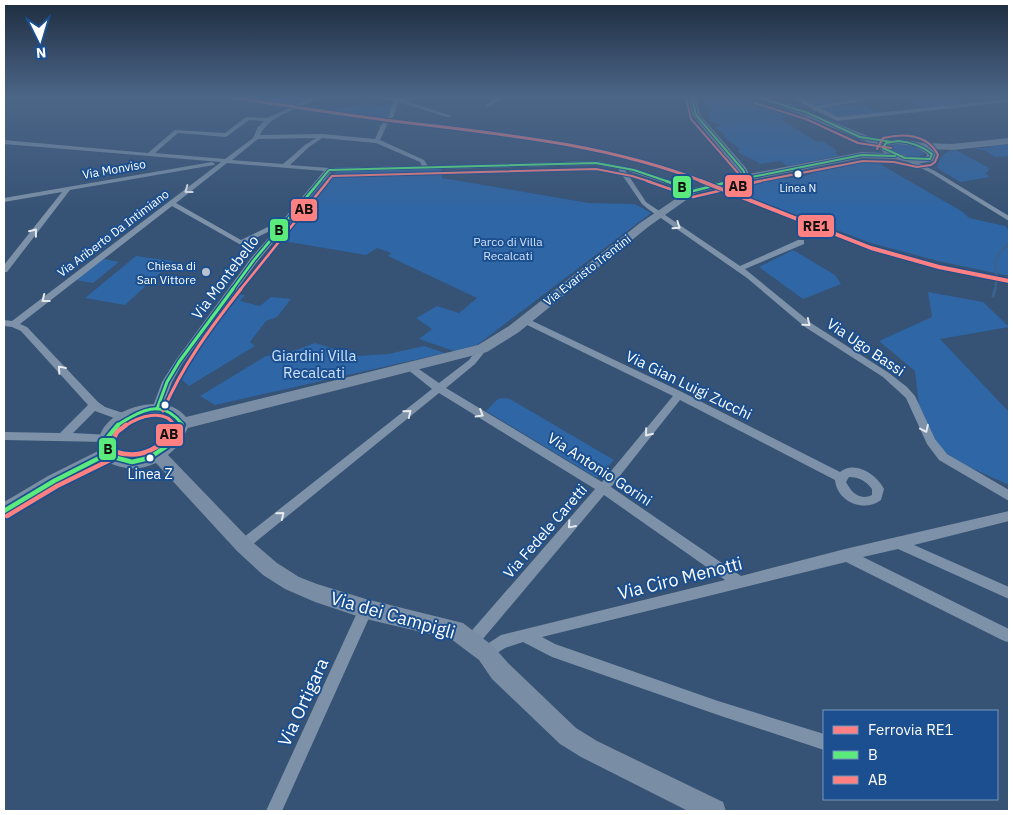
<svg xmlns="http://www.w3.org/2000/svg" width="1013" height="815" viewBox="0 0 1013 815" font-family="'IBM Plex Sans',sans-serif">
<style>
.green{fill:#2f66a5}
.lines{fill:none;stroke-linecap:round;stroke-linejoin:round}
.stream-far1{stroke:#3b618d;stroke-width:2.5}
.stream{stroke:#3b618d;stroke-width:3}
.street-tunnel{stroke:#546c89;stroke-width:5.5;stroke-dasharray:5.5 3;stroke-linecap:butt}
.street{fill:#7d92a8;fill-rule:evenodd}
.secondary{fill:#798da4;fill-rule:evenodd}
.bus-1-far3-casing{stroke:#1b4f8f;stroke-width:4}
.bus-1-far2-casing{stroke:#1b4f8f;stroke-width:5}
.bus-1-far1-casing{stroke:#1b4f8f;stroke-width:6}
.bus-1-casing{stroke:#1b4f8f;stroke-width:8}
.bus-2-far3-casing{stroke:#1b4f8f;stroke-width:4}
.bus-2-far2-casing{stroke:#1b4f8f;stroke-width:5}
.bus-2-far1-casing{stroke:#1b4f8f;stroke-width:6}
.bus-2-casing{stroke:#1b4f8f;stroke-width:8}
.bus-1-far3{stroke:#5aeb7c;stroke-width:2}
.bus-1-far2{stroke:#5aeb7c;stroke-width:2.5}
.bus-1-far1{stroke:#5aeb7c;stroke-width:3}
.bus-1{stroke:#5aeb7c;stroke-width:4.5}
.bus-2-far3{stroke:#ff8080;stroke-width:2}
.bus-2-far2{stroke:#ff8080;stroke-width:2.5}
.bus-2-far1{stroke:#ff8080;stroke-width:3}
.bus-2{stroke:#ff8080;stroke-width:4.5}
.rail-1-far1-casing{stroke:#1b4f8f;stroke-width:5}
.rail-1-casing{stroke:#1b4f8f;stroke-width:6}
.rail-1-far1{stroke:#ff8083;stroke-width:3}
.rail-1{stroke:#ff8083;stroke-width:4}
.oneway{stroke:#e5e9ee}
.bus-dot{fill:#fff;stroke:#1b4f8f;stroke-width:2}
.poi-dot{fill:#b9c2ce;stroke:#1b4f8f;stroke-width:2}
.labels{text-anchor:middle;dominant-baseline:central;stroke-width:4;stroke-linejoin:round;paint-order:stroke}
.far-bus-label{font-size:11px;fill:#fff;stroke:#1b4f8f}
.far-street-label{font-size:12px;fill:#fff;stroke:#1b4f8f}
.far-park-label{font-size:12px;fill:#cfe3fa;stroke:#1b4f8f}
.far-poi-label{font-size:12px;fill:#fff;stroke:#1b4f8f;text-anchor:end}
.bus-label{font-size:14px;fill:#fff;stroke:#1b4f8f}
.street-label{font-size:15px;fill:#fff;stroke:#1b4f8f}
.park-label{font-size:15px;fill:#cfe3fa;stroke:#1b4f8f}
.near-street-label{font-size:18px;fill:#fff;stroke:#1b4f8f}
.line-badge{stroke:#1b4f8f;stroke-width:2}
.pale-badge-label{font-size:14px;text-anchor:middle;font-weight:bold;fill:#111}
</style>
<rect width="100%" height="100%" fill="#365274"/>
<g class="green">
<polygon points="244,97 313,97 298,104 284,102 280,104"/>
<path d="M707 97H737L781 110 787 114 782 120 815 141 824 142 836 150V154L839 156 787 166 780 161 760 164C752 158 745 157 738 152L740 149 724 137 725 135 715 127 722 125 710 121Z"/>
<polygon points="798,97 859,97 862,100 815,106"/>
<polygon points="894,97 951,97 966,104 926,109 904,98"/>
<path d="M365 103 382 107 393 103 387 119 331 112C342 106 353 108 365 103Z"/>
<polygon points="862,104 880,114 842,117 822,110 824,108"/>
<path d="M896 144C906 144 918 146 924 154 914 163 900 154 890 149V147Z"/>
<polygon points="1009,144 1009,156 995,157 986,151 972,148 990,148 990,146"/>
<path d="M956 150 989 168 988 172 985 173 990 177 960 182 937 168C941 155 943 152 956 150Z"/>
<polygon points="865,160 873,160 963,212 969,218 1005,226 1009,230 1009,276 938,261 871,243 726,188 770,180 802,177 833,166"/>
<polygon points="441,169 442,178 589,203 635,204 651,213 477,345 454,351 419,339 432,329 416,318 437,306 459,313 477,298 388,256 391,253 377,248 366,255 277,240 324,178 339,171"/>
<polygon points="793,250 835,275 841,284 803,299 759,267"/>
<polygon points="136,256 173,261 125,305 85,298"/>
<polygon points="104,259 119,262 93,283 76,280"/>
<polygon points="928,292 983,302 1009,327 940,339 1009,412 1009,485 967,466 943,451 930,431 919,405 915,371 879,341 932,317"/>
<polygon points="237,295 245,295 240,301 260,306 271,297 291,299 277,317 266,321 250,342 255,346 189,386 179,377 189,360"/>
<polygon points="315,343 357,356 388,354 424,346 445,353 215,405 200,396 266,356 282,355"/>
<polygon points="504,398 510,399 614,460 597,478 486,411 498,399"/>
</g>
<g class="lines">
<path class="stream-far1" d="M995 290C1001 267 985 265 1009 243"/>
<polyline class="stream" points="993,296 995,289"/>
<polyline class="street-tunnel" points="384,125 390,118"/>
<g class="street">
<path d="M313 97H320C300 110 271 113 260 135L322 134 375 139 381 125 384 123 387 125 380 140 424 160 428 166 596 161 636 169 695 190V192H691L625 170 646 202 740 266 798 240H804V244L745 269 811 323 889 373 907 387 915 396 935 439 947 454 1009 490V501L939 460 927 444 906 398 883 377 805 327 747 278 648 209 642 204 618 169 596 165 331 172 257 262 182 364 172 382 162 409 157 413 152 409 162 382 176 360 251 258 278 227 241 245 172 206 20 324 27 327 98 402 105 407 129 415 130 418 129 421 125 422 95 411 73 433 110 435 111 438 110 441 106 442 4 440V432L60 433 88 405 21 331 12 327 4 326V320L12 321 221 162 4 144V140L148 153 175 130 225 133 246 117 267 118ZM249 120 264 121 258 127 253 138 225 159 155 153 178 133 226 137ZM316 138 305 145 283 164 232 160 258 139ZM322 138 376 143 420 162 422 166 329 168 290 165 309 147ZM227 163 324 171 283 220 280 221 241 240 176 203Z"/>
<polygon points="379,97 398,98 430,97 406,101 452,116 447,117 398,102 393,118 388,119 393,101"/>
<polygon points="498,97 504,97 490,107 486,107 486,105"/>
<polygon points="792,97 799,97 816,106 861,99 859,97 865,97 868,100 821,108 838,117 1009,99 1009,102 837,121 812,109"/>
<polygon points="908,158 935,171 1009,216 1009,221 931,173 906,161 905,160"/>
<polygon points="212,162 215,164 214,165 70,190 7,272 4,272 4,265 62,192 4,202 4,198"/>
<path d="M524 317 682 392 840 472C855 460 877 475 884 489L881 500C864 513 837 502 835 480L680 400 611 487 741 576 845 549 1009 511V521L914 545 1009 587V599L898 549 863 557 1009 629V641L1007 642 1002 640 846 562 542 637 555 644 718 701 824 734V750L718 715 552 657 523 642 505 648 486 660 481 658 479 653 481 648 501 635 725 580 604 495 477 646 472 648 467 646 465 641 467 636 595 489 439 393 247 549 243 551 239 549 237 545 239 541 432 389 407 369 405 367 407 365H413L439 383 469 360 479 347 482 346 487 349 475 364 446 388 602 482 673 396 521 322 520 320 521 318ZM849 477C859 477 866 481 872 489V495C860 501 851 492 846 482Z"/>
<polygon points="366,603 371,604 373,609 282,811 266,811 361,604"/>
</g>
<path class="secondary" d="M688 97H696L700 115 746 168 749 174 862 152 884 153 879 147 802 115 753 97H765L792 105 882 142 898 139 923 143 952 144 1009 138V144L952 150 932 149 936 154 933 161 917 164 895 159 862 158 741 182 696 193 648 227 519 332 487 352 188 428 178 446 168 455 249 539 277 563 299 577 317 584 366 599 463 623 493 646 508 663 576 728 597 741 723 802 726 811H688L581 757 560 744 492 679 479 660 451 639 366 619 315 602 285 589 263 575 237 551 156 463C138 471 124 470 107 462L4 518V502L48 476 100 450C89 413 164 387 186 417L478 345 509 326 640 223 690 189 738 177 740 174 692 115ZM898 144 914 146 927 154 926 157C912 159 900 155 888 147L889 145ZM147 415C158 415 168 415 174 425 165 445 139 465 117 452L114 441C117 427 134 420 147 415Z"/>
<g class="bus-1-far3-casing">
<g id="bus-1-far3">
<polyline points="692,97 696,115 743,170 745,174 741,179"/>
<polyline points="757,97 808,113 860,137 892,142"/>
<path d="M898 141C911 142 922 146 932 154L930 159 905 158 883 148 886 143Z"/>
<polyline points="319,182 329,170 596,163 634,170 669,182"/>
<polyline points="727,182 862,155 895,156"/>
</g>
</g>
<g class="bus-1-far2-casing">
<g id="bus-1-far2">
<polyline points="666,181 693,191 732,181"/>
<polyline points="232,290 254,260 320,181"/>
</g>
</g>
<g class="bus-1-far1-casing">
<g id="bus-1-far1">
<polyline points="157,409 167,382 179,362 233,289"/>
<path d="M117 426C121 422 126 420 131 417 151 406 166 404 182 424L181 426"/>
</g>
</g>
<g class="bus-1-casing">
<g id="bus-1">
<polyline points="118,425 108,437 108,449 117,458 132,462 149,458 167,446 182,425"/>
<polyline points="4,511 54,481 109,453"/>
</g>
</g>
<g class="bus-2-far3-casing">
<g id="bus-2-far3">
<polyline points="686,98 691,119 738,173 736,175"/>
<polyline points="755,103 806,119 858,143 891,148"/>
<polyline points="327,182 332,176 596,169 632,176 651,182"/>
<path d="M755 182 863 161 894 162 917 167 931 165 935 162 938 155C928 134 903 133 883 138L877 149"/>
</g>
</g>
<g class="bus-2-far2-casing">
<g id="bus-2-far2">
<polyline points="647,181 693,197 761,181"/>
<polyline points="240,290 328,181"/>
</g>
</g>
<g class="bus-2-far1-casing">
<g id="bus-2-far1">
<path d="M163 411C182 366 211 327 241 289"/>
<path d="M125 426C138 417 165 407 175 426"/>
</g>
</g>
<g class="bus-2-casing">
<g id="bus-2">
<path d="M126 425 117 432 112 442 116 452C140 460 165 448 175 425"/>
<polyline points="7,516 57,486 112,459"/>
</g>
</g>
<use href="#bus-1-far3" class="bus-1-far3"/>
<use href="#bus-1-far2" class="bus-1-far2"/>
<use href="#bus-1-far1" class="bus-1-far1"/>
<use href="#bus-1" class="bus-1"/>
<use href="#bus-2-far3" class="bus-2-far3"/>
<use href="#bus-2-far2" class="bus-2-far2"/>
<use href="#bus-2-far1" class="bus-2-far1"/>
<use href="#bus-2" class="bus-2"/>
<g class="rail-1-far1-casing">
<path id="rail-1-far1" d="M230 97C293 107 355 117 418 124 517 136 611 146 704 182"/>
</g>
<g class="rail-1-casing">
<polyline id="rail-1" points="701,181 871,248 939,267 1009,281"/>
</g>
<use href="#rail-1-far1" class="rail-1-far1"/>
<use href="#rail-1" class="rail-1"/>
</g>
<defs><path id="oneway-chevron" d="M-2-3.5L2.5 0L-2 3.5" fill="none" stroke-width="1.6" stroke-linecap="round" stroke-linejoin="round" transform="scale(1.25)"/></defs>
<g class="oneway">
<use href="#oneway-chevron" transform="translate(188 190) rotate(143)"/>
<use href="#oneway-chevron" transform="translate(677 226) rotate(34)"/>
<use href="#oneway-chevron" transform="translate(34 232) rotate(-52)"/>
<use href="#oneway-chevron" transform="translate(45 299) rotate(142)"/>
<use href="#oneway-chevron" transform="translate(807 323) rotate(39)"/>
<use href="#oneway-chevron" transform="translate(61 369) rotate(-131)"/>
<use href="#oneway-chevron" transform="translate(408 413) rotate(-39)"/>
<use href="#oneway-chevron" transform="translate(480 414) rotate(31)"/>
<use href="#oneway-chevron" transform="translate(925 429) rotate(65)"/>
<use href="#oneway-chevron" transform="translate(648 433) rotate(129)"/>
<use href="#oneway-chevron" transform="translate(281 515) rotate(-39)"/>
<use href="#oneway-chevron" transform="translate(571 525) rotate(131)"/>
</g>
<linearGradient id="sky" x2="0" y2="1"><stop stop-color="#1e2d40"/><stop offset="0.46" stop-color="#4c6688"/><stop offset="1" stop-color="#4c6688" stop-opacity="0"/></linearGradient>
<rect width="1013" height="211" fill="url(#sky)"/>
<g class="bus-dot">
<circle cx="798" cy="174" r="4.5"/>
<circle cx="165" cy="405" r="4.5"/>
<circle cx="150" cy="458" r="4.5"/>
</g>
<circle class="poi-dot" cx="206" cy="272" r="5"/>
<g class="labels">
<g class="far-bus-label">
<text x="798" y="188">Linea N</text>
</g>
<g class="far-street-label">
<text transform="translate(114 169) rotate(-10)">Via Monviso</text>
<text transform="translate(113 233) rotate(-37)">Via Ariberto Da Intimiano</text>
<text transform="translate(587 270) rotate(-38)">Via Evaristo Trentini</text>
</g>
<g class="far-park-label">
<text x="508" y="241">Parco di Villa<tspan x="508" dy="14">Recalcati</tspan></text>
</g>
<g class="far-poi-label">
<text x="196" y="265">Chiesa di<tspan x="196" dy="14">San Vittore</tspan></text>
</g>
<g class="bus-label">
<text x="150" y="474">Linea Z</text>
</g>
<g class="street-label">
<text transform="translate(225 277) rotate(-53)">Via Montebello</text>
<text transform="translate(866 347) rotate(34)">Via Ugo Bassi</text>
<text transform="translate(689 385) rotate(26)">Via Gian Luigi Zucchi</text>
<text transform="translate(600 469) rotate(33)">Via Antonio Gorini</text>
<text transform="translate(545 531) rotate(-49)">Via Fedele Caretti</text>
</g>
<g class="park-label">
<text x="314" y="355">Giardini Villa<tspan x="314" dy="17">Recalcati</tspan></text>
</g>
<g class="near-street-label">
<text transform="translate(680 578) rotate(-14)">Via Ciro Menotti</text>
<text transform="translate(393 615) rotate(16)">Via dei Campigli</text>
<text transform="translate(303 702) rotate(-65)">Via Ortigara</text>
</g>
</g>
<g class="line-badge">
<rect x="724" y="174" width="29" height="24" rx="5" fill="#ff8080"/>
<rect x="672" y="175" width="20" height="24" rx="5" fill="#5aeb7c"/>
<rect x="290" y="198" width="28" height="24" rx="5" fill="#ff8080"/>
<rect x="797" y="214" width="38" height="24" rx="5" fill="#ff8083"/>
<rect x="269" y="218" width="20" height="24" rx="5" fill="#5aeb7c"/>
<rect x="155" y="423" width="29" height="24" rx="5" fill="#ff8080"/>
<rect x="98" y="437" width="19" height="24" rx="5" fill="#5aeb7c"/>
</g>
<g class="pale-badge-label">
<text x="738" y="191">AB</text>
<text x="682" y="192">B</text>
<text x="304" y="214">AB</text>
<text x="816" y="231">RE1</text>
<text x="279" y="235">B</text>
<text x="169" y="439">AB</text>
<text x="108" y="454">B</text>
</g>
<rect width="1013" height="815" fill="none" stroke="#ffffff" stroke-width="10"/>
<rect x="823" y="710" width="175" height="90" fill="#1b4f8f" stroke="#7695bc"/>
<rect x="833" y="726" width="25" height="8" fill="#ff8083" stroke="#7695bc"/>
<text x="868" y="735" font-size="15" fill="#ffffff">Ferrovia RE1</text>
<rect x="833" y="751" width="25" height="8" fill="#5aeb7c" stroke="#7695bc"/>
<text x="868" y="760" font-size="15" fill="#ffffff">B</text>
<rect x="833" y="776" width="25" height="8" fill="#ff8080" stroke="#7695bc"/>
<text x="868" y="785" font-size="15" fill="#ffffff">AB</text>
<g transform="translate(40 40) rotate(175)" stroke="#1b4f8f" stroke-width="4" paint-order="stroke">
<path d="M0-4L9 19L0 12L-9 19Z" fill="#ffffff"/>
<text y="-8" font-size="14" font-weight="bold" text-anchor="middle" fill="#ffffff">N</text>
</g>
</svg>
